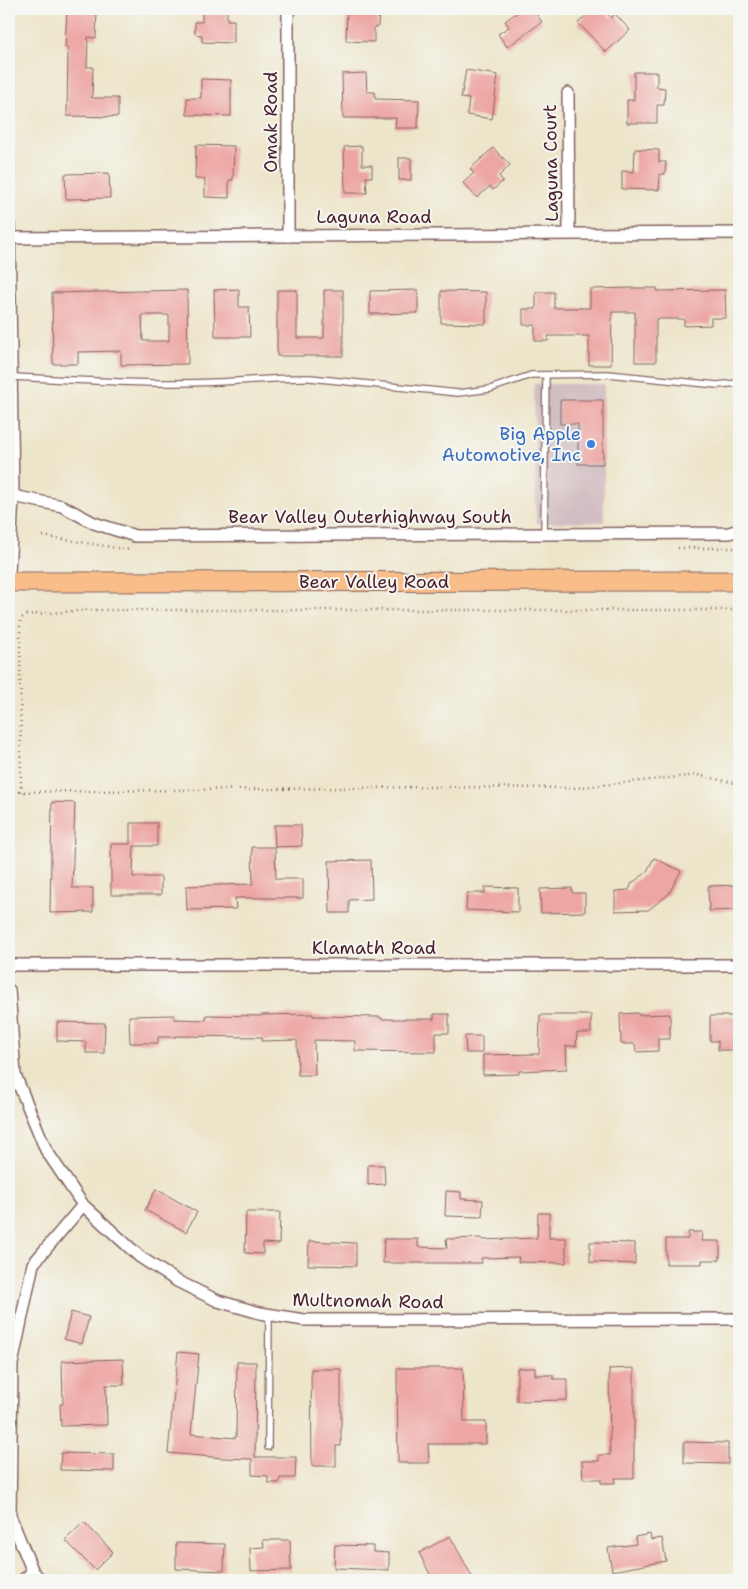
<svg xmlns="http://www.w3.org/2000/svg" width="748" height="1589" viewBox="0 0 748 1589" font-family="'Shantell Sans',sans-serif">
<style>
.industrial{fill:#d2bec2}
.building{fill:#eda6a3;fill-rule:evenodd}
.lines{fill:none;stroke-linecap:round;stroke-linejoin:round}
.service-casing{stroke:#836462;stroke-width:8}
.minor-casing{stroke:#836462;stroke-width:14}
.primary-casing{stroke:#836462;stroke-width:21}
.path{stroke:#836462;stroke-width:2.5;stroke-dasharray:1 4;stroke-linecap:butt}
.service{stroke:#fff;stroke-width:5.5}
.minor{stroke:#fff;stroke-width:11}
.primary{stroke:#f9bd89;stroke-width:19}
.shop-dot{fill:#3f7fe0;stroke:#f6f6f2;stroke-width:2}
.labels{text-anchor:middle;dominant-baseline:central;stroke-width:4;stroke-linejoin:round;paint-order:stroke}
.street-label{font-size:18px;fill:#4a1f2b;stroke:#f6f6f2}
.shop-label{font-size:18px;fill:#366cbe;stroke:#f6f6f2;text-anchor:end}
</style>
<rect width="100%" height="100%" fill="#f6f6f2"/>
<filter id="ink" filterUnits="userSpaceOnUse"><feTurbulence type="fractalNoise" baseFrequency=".02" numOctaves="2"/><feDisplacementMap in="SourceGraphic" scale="10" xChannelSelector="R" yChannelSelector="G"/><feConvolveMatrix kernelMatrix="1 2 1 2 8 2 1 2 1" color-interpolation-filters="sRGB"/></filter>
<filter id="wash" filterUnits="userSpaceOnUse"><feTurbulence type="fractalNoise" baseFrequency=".0096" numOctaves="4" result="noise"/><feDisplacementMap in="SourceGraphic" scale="20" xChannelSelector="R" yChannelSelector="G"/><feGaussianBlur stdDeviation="1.12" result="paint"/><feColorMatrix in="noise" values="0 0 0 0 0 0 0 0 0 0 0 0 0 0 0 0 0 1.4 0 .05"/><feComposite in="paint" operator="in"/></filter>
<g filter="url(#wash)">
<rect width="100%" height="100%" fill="#ede5c9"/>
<polygon class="industrial" points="534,384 604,384 604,522 536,523"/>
<g id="blocks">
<g class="building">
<polygon points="67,9 97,9 96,38 88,37 87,67 93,67 92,98 118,98 118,117 67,116 68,47 65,47"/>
<polygon points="202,9 227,9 227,20 234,20 234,43 202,42 202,35 195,34 195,22 202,22"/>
<polygon points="347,9 379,9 378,27 374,27 374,42 346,41"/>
<polygon points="522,9 533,9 542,22 507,47 498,34 509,27 505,21"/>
<polygon points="593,9 603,9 611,18 615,14 630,30 606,52 578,23"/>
<polygon points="466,70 498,75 492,119 467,115 469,99 461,98"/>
<polygon points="634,72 657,72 657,87 665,88 664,105 657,105 657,123 627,123 627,100 634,100"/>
<polygon points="366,73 367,92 375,92 375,99 419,100 418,128 395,128 396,118 343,118 342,74"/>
<polygon points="201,79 231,80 231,116 187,115 187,98 201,98"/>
<polygon points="196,145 234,146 233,180 229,180 229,198 205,197 205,179 195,179"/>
<polygon points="362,146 362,165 372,165 372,177 366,177 367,193 345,193 344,147"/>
<polygon points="493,148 510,165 499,176 503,181 493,190 490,186 477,198 463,183 474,173 470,169"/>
<polygon points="635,149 659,150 659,162 666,162 665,174 660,174 659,190 622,189 622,171 634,172"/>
<rect x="399" y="158" width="12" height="22"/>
<polygon points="109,173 110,198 66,199 65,174"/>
<polygon points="633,288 657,288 657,291 725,290 726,318 711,318 711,325 684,326 684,319 656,319 656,362 635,362 635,312 612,312 611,365 589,365 589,336 548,336 548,341 535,341 535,325 523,325 523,309 536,309 536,292 554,292 554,308 590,308 590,289"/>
<polygon points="239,289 239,307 249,307 250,337 215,337 214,290"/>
<path d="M187 290 188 364 121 365V351L78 352V364H53L52 293ZM142 315H169V341H143Z"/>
<polygon points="277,290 297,290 297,338 324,338 324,290 343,290 343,356 277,356"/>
<polygon points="418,290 418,313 370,314 370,291"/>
<polygon points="441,291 486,292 486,324 441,323"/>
<polygon points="560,400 603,400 603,464 578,464 578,424 560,424"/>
<polygon points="52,802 75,803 72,888 93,888 93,912 50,913"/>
<polygon points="130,823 157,823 157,846 134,846 133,877 161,877 161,895 111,895 111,844 130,844"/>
<polygon points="274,825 301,825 302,846 275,847"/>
<polygon points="252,847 275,847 276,879 303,879 303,898 235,898 236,909 187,910 186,886 253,884"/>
<polygon points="654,858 681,871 668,895 648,910 615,911 615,891 629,890 632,883 646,873"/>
<polygon points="371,860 372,899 349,900 349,913 330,913 329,861"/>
<polygon points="739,885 739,910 709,911 708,886"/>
<polygon points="485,887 518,888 518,912 466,910 467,893 485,893"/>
<polygon points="572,888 572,893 585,893 585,912 541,913 540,889"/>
<polygon points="638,1013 638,1015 670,1014 670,1039 658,1039 658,1051 636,1052 635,1044 621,1044 620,1014"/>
<polygon points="313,1014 313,1016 381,1017 381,1019 434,1019 434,1014 449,1014 449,1033 436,1033 436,1052 355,1051 355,1041 314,1040 315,1075 298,1075 297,1040 262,1041 262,1037 175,1036 175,1037 158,1037 158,1043 130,1043 129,1016 174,1015 174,1019 206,1020 206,1015 261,1016 261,1015"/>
<polygon points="540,1015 591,1015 591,1033 577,1033 576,1046 566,1046 567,1069 519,1071 519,1074 483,1075 483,1055 539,1054"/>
<polygon points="710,1016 739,1016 739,1050 718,1050 718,1041 710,1041"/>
<polygon points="57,1022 105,1023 104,1053 86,1053 86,1042 57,1041"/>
<polygon points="465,1036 482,1036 482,1053 466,1053"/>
<polygon points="368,1165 384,1165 385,1184 368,1185"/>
<polygon points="156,1189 197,1212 186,1232 145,1210"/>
<polygon points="446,1191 461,1192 461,1199 483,1200 482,1217 445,1216"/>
<polygon points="246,1212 280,1212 279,1244 263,1243 263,1254 245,1253"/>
<polygon points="538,1213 549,1213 549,1238 566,1238 566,1263 518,1262 519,1257 481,1258 482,1263 383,1263 384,1239 418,1239 418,1247 447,1248 446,1239 482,1238 482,1240 537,1238"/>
<polygon points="688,1232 702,1232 701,1241 720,1241 720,1260 702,1260 702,1264 666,1264 666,1239 688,1239"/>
<polygon points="309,1241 356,1243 356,1266 308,1265"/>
<polygon points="590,1242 635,1243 635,1264 590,1262"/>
<polygon points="71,1312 89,1317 82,1344 64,1339"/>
<polygon points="178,1352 199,1354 191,1434 236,1438 237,1362 256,1362 255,1457 296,1457 295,1478 280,1478 279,1483 268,1483 268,1476 252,1475 252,1459 223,1458 168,1453"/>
<polygon points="123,1359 124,1385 106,1385 107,1425 61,1426 60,1404 63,1404 62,1361"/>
<polygon points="397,1368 463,1368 464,1422 486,1422 486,1444 428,1444 429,1463 398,1463"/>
<polygon points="517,1368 535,1368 535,1375 553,1375 553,1379 567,1379 567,1400 517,1401"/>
<polygon points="634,1368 634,1478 615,1478 615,1483 601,1483 601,1479 583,1479 582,1461 599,1461 599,1455 610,1455 609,1369"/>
<polygon points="311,1369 341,1369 341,1446 336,1446 336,1466 312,1466"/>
<polygon points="684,1442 728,1443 728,1464 684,1463"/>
<polygon points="61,1453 114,1454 114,1471 60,1470"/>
<polygon points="84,1522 113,1552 95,1570 65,1540"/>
<polygon points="650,1534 651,1540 662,1538 666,1561 612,1571 608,1548 636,1544 635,1537"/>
<polygon points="450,1536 474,1580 433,1580 419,1553"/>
<polygon points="263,1540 290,1540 291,1570 251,1571 250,1548 264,1547"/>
<polygon points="176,1543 225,1544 224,1571 176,1569"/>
<polygon points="335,1545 373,1546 373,1552 389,1553 389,1570 334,1568"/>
</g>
</g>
</g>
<g filter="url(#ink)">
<use href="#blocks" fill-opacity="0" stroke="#836462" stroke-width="1"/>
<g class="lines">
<g class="service-casing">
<g id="service">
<path d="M11 377C80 380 149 385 218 382 249 381 279 377 310 378L458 393 490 389 531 375 608 374 717 385 739 383"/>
<polyline points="544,534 546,375"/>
<polyline points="268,1447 269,1315"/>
</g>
</g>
<g class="minor-casing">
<g id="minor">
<polyline points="568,93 569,233"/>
<polyline points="9,225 13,496 9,573"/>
<polyline points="288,236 288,9"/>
<polyline points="9,238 739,233"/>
<polyline points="9,496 13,496 62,506 94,523 135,536 729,533 739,530"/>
<polyline points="9,965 739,965"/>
<polyline points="9,990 15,1075 46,1150 83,1205 140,1257 177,1281 218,1301 260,1313 304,1320 739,1319"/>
<polyline points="23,1580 33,1572"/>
<polyline points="41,1580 33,1572 10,1516 12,1364 33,1264 83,1205"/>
</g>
</g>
<g class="primary-casing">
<polyline id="primary" points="9,582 739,581"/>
</g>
<g class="path">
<polyline points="43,536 130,550"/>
<polyline points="678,548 739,548"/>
<polyline points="9,792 434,787 573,788 698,775 739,784"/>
<polyline points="21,792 20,620 25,615 88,610 739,610"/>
</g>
<use href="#service" class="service"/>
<use href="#minor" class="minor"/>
<use href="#primary" class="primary"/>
</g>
</g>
<circle class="shop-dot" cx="591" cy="444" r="5"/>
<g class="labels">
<g class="street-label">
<text transform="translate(271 122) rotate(-90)">Omak Road</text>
<text transform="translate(551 163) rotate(-91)">Laguna Court</text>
<text x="374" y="217">Laguna Road</text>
<text x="370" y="517">Bear Valley Outerhighway South</text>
<text x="374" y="582">Bear Valley Road</text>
<text x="374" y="948">Klamath Road</text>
<text transform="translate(368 1301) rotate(1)">Multnomah Road</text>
</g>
<g class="shop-label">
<text x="581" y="434">Big Apple<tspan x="581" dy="21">Automotive, Inc</tspan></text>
</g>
</g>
<rect width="748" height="1589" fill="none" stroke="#f6f6f2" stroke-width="30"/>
</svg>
